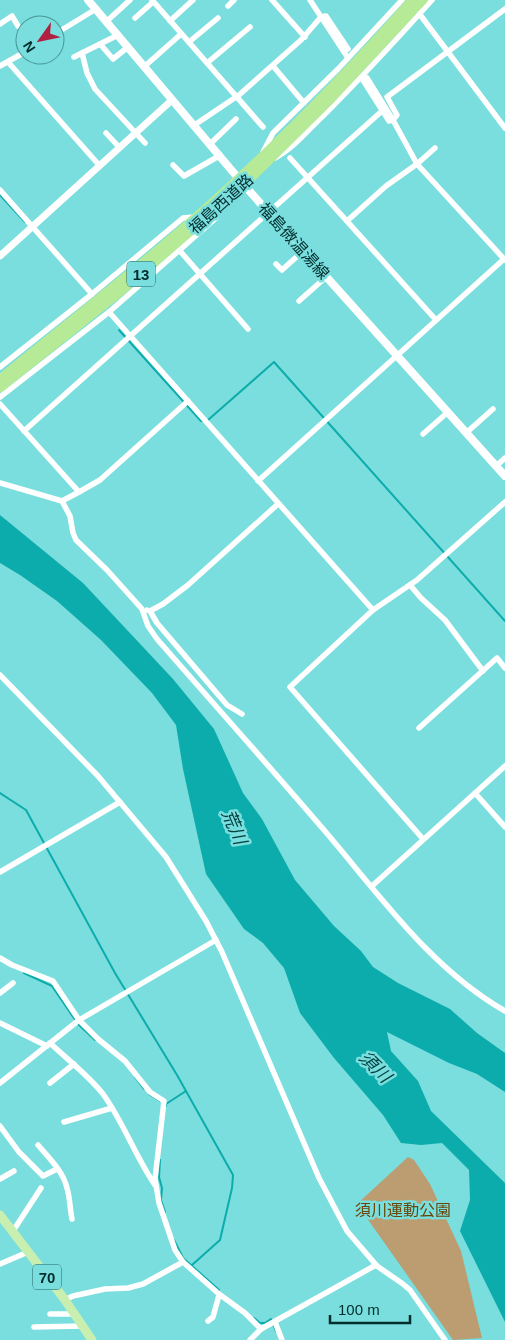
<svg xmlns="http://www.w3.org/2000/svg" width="505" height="1340" viewBox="0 0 505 1340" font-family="Helvetica,'Noto Sans JP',sans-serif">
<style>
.green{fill:#bc9c71}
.water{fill:#0dacac}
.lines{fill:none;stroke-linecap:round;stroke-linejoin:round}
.stream{stroke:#0dacac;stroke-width:2}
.minor{stroke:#fff;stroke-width:5.5}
.tertiary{stroke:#fff;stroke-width:7}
.secondary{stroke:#fff;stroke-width:8}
.primary{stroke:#c8efb0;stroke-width:9}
.trunk{stroke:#b6ea96;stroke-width:9}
.labels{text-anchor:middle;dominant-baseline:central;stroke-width:5;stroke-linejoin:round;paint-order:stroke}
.shield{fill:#79dedd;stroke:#246262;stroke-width:1}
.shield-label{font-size:15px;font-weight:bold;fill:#002d2d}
.street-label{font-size:16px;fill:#002d2d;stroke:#79dedd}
.park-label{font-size:16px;fill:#6a4708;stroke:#79dedd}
.water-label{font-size:18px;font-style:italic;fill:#014141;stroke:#79dedd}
</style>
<rect width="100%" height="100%" fill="#79dedd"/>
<polygon class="green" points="408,1157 414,1160 430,1184 461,1251 482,1338 453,1340 357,1204"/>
<polygon class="water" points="0,515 83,583 173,679 214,729 243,793 262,819 295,880 334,926 361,951 373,967 398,983 450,1009 477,1033 505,1053 505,1092 477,1074 449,1063 387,1032 391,1051 418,1081 431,1111 505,1183 505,1322 460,1231 470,1200 469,1170 442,1143 421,1145 401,1143 383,1115 334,1058 300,1013 284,968 263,943 244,929 206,874 183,769 176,725 152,693 101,640 57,601 20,575 0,563"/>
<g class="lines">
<g class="stream">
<polyline points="0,195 25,222"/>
<polyline points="119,330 201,421 203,421"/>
<polyline points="208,420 274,362 505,621"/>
<polyline points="0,793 26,810 115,973 177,1075 233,1175 232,1188 220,1240 192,1265"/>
<polyline points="24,973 52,986 78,1024 95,1040"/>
<polyline points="135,1077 144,1089"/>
<polyline points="149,1094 160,1101"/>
<polyline points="166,1106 166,1104 186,1091"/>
<polyline points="160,1160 159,1177 162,1188 161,1200 165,1212"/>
<polyline points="174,1240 183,1258 219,1290"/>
<polyline points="254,1318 260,1323 265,1323 271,1319 276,1331"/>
</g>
<g class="minor">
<polyline points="152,0 263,127"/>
<polyline points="272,0 305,37"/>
<polyline points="310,0 348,58"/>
<polyline points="228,6 234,0"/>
<polyline points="418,12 505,128"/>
<polyline points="135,18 153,2"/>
<polyline points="107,21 130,0"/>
<polyline points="170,21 193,0"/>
<polyline points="0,24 12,16 18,26"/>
<polyline points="55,34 96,9"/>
<polyline points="189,42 218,18"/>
<polyline points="101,45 113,59 128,47"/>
<polyline points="82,53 87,73 95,89 145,143"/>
<polyline points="74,57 118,35"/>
<polyline points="8,62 99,165"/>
<polyline points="207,63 250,27"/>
<polyline points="0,66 25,52"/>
<polyline points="145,66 181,34"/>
<polyline points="273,66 304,103"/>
<polyline points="361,77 389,121 393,120 417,164 505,260"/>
<polyline points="367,78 393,120"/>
<polyline points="393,120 397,115 387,97 505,9"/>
<polyline points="193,126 239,95 301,40 321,17 326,16 348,49"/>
<polyline points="106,133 119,147"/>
<polyline points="209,145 236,119"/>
<polyline points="263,152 273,133 338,69 402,0"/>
<path d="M275 158C294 148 309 129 324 115 361 78 397 39 432 0"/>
<polyline points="290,158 436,320"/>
<polyline points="173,165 184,176 219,156"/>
<polyline points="0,190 92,294"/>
<polyline points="347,221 386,186 417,164 435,148"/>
<polyline points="180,251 248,329"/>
<polyline points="276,264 282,270 303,251"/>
<polyline points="299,301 326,277"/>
<polyline points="109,312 373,610"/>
<polyline points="0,367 92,294 183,218 194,217"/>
<polyline points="0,397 109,312 216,218 219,212 220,206"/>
<polyline points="0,404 79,492 62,501"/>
<polyline points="24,431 382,111"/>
<polyline points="466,433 493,409"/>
<polyline points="423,434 448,412"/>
<polyline points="496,466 505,458"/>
<polyline points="258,481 504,259"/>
<path d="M0 483 62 501 70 516 73 533 76 540 107 570 142 609 148 626 157 639C213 703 269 766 324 830 379 894 430 968 505 1011"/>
<polyline points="79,492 100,480 188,401"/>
<polyline points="410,585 421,598 445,620 483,671"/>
<polyline points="147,610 150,611 157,623 227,705 242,714"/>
<polyline points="150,611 163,604 188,585 278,504"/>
<polyline points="0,675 98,776 166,857 206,921 222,952 319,1178 347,1231 377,1266 403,1284 410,1290 445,1340"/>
<polyline points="419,728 497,658 505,668"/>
<polyline points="475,793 505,827"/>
<polyline points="423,839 290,687 373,610 417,580 505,502"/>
<polyline points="0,872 120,802"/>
<polyline points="372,886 505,766"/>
<polyline points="0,958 12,965 53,981 79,1020 98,1039 125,1061 150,1092 164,1101 155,1179 159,1203 175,1250 183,1262 219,1294 245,1313 261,1329"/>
<polyline points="0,993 13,983"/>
<polyline points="0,1023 47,1046"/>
<path d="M50 1043C68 1060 88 1075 103 1094 124 1123 135 1156 155 1185"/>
<polyline points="0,1083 79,1020 216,940"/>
<polyline points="50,1083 74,1064"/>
<polyline points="64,1122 112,1108"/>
<polyline points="0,1126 19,1152 43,1176 57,1169"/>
<path d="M38 1145C49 1158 63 1171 67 1188 70 1198 70 1209 72 1219"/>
<polyline points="0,1179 14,1171"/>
<polyline points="13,1231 41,1188"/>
<polyline points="0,1264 28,1252"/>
<polyline points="65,1300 73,1296 105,1289 128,1288 143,1284 183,1262"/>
<polyline points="50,1314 74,1314"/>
<polyline points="208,1321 213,1317 219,1295"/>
<polyline points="275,1322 282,1340"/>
<polyline points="34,1327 82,1326"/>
<polyline points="250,1340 261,1329 376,1265"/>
</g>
<polyline class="tertiary" points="0,256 172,100"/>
<polyline class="secondary" points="88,0 244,185 505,476"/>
<polyline class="primary" points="0,1215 65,1300 92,1340"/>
<g class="trunk">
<path d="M0 379C80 313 162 250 238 179 299 123 357 62 412 0"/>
<polyline points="0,388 119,293 244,185 331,99 423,0"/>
</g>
</g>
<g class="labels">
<g class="shield">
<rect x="127" y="261.5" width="28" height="25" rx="4"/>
<rect x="33" y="1264.5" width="28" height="25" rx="4"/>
</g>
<g class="shield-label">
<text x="141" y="274">13</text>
<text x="47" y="1277">70</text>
</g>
<g class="street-label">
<text transform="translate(221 204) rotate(-42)">福島西道路</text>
<text transform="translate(294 241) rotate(48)">福島微温湯線</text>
</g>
<g class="park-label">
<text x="403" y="1210">須川運動公園</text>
</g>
<g class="water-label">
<text transform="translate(234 827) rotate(67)">荒川</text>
<text transform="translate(375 1067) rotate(44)">須川</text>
</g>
</g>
<g transform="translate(40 40) rotate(237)"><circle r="24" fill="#79dedd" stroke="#499797"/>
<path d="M0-4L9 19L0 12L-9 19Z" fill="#b11f41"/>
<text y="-8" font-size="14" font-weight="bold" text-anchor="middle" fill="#002d2d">N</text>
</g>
<path d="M330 1315v8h80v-8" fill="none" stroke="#002d2d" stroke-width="2.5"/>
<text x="338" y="1315" font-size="15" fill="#002d2d" stroke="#79dedd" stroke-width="4" paint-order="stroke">100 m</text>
</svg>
